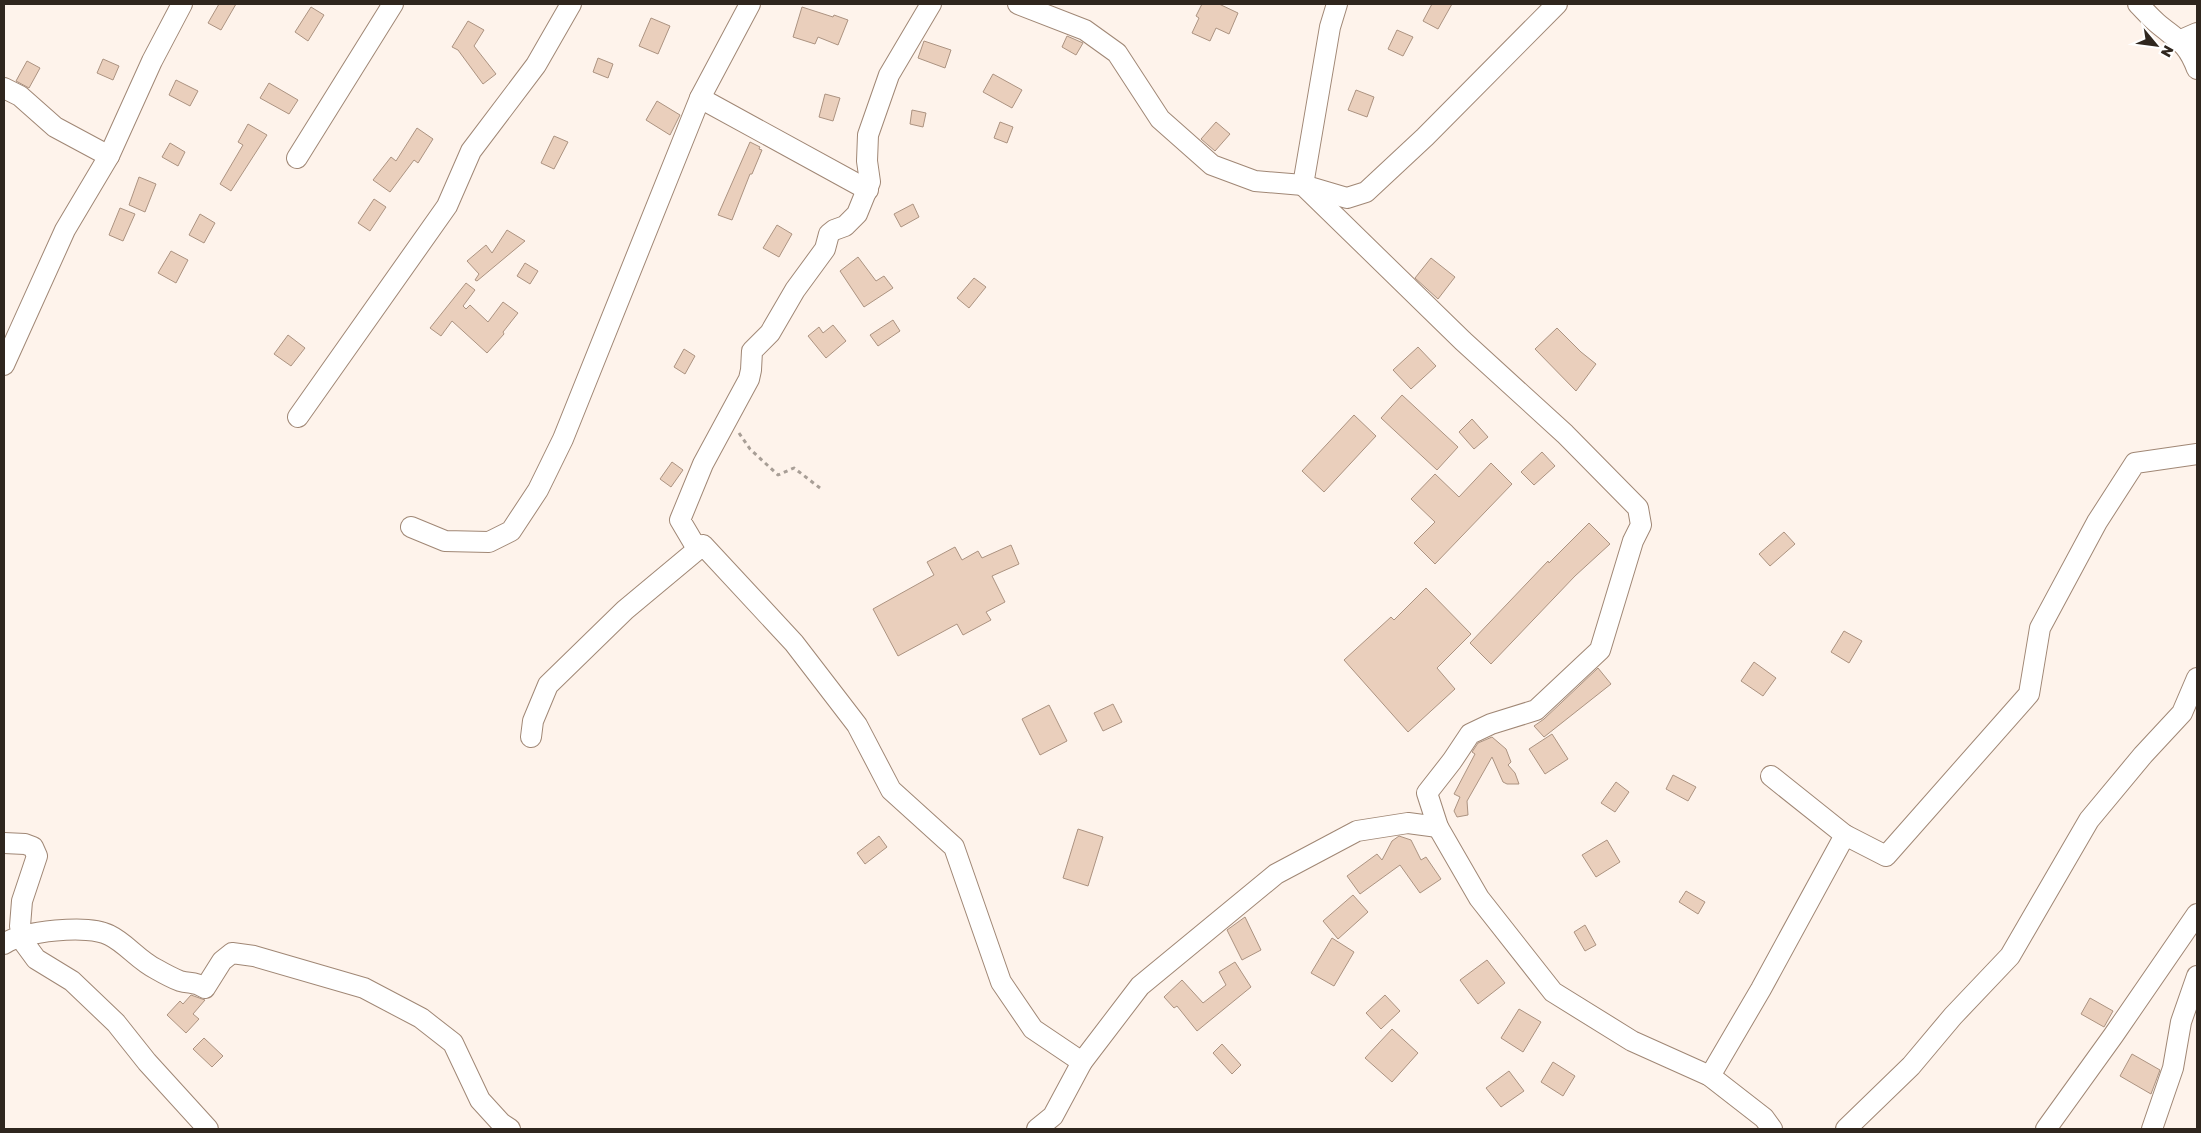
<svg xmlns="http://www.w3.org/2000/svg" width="2201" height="1133" viewBox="0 0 2201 1133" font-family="'Golos Text',sans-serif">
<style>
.building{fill:#eacfbc;stroke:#ac9381}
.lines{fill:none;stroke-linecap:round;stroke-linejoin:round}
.minor-casing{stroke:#a08775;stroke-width:22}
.path{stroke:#a89e96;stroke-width:3;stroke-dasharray:4 4;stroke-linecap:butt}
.minor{stroke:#fff;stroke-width:20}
</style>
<rect width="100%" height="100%" fill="#fef3eb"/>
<g class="building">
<polygon points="219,4 236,4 221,30 208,23"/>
<polygon points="1202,4 1219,4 1238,13 1229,34 1216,28 1210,41 1192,33 1199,18 1196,16"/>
<polygon points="1432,4 1452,4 1438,29 1423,21"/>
<polygon points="311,7 324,15 308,41 295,32"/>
<polygon points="802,7 833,17 834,15 848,20 838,45 818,37 815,44 793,37"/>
<polygon points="651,18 670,26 658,54 639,46"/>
<polygon points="468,21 484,30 474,46 496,74 483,84 458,50 452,47"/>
<polygon points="1397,30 1413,37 1403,56 1388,49"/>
<polygon points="1067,36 1083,43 1076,55 1062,47"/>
<polygon points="924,41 951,50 945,68 918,58"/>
<polygon points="598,58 613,64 608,78 593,72"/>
<polygon points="103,59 119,66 113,80 97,73"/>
<polygon points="27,61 40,68 29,88 16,81"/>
<polygon points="993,74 1022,90 1012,108 983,92"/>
<polygon points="176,80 198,91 190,106 169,95"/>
<polygon points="269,83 298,100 289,114 260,98"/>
<polygon points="1356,90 1374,97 1367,117 1348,110"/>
<polygon points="825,94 840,98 833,121 819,117"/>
<polygon points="657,101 680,115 670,135 646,120"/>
<polygon points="912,110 926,113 923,127 910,124"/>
<polygon points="1000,122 1013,127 1007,143 994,138"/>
<polygon points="1216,122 1230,134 1215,151 1201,139"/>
<polygon points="248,124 267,135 231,191 220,184 243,145 238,142"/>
<polygon points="417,128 433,139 418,163 414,160 390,192 373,180 391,157 396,161"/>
<polygon points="554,136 568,142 554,169 541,163"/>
<polygon points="750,142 760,147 759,149 762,150 752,174 750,174 732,220 718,215"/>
<polygon points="170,143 185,152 178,166 162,157"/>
<polygon points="139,177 156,184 145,212 129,205"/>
<polygon points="374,199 386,207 370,231 358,223"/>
<polygon points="913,204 919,217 901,227 894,214"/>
<polygon points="120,208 135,214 123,241 109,235"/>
<polygon points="200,214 215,223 204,243 189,235"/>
<polygon points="777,225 792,234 779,257 763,248"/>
<polygon points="507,230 525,241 477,281 475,280 479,274 467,261 486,245 492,253"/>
<polygon points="171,251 188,260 176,283 158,273"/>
<polygon points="858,257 876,281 884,276 893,288 864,307 840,271"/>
<polygon points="1431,258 1455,277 1438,299 1415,278"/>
<polygon points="525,263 538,271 530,284 517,276"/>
<polygon points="974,278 986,287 969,308 957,298"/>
<polygon points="466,283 475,290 463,306 466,309 470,305 488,322 503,302 518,313 503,332 504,334 487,353 452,321 441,336 430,328"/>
<polygon points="893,320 900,331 878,346 870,335"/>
<polygon points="833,325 846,341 826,358 808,336 819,327 823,333"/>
<polygon points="1557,328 1581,352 1596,364 1576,391 1535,349"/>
<polygon points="288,335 305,348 291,366 274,354"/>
<polygon points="1418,347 1436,366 1411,389 1393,370"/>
<polygon points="684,349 695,356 685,374 674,367"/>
<polygon points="1402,395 1458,447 1437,470 1381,418"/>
<polygon points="1354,415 1376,436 1324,492 1302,471"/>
<polygon points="1472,419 1488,437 1474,449 1459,432"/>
<polygon points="1542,452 1555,466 1534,485 1521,472"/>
<polygon points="672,462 683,470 671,487 660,479"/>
<polygon points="1491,463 1512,484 1435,564 1414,543 1435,522 1411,499 1435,474 1459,497"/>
<polygon points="1589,523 1610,544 1575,576 1491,664 1470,643 1548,561 1549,563"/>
<polygon points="1784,532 1795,544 1770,566 1759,554"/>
<polygon points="1011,545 1019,564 992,576 1005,602 986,612 991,620 963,635 957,624 898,656 873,609 934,575 927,562 955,547 962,560 978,551 982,558"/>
<polygon points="1426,588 1471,634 1437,668 1455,689 1408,732 1344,660 1391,617 1394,620"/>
<polygon points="1844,631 1862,641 1849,663 1831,652"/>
<polygon points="1754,662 1776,678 1763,696 1741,681"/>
<polygon points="1598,668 1611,684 1544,737 1534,726 1544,719"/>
<polygon points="1113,704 1122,722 1103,731 1094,713"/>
<polygon points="1049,705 1067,741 1040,755 1022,719"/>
<polygon points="1552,734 1568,759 1545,774 1529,749"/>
<polygon points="1492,737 1506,749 1511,762 1508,765 1515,773 1519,784 1507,784 1503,782 1492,757 1467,801 1468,815 1457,817 1454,811 1460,797 1454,794 1475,754 1472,752 1478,743"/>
<polygon points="1673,775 1696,787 1688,801 1666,789"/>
<polygon points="1616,782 1629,792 1615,812 1601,803"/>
<polygon points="1078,829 1103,837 1088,886 1063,878"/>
<polygon points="879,836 887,847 865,864 857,853"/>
<polygon points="1399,836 1411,840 1421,860 1426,857 1441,879 1420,893 1400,865 1360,894 1347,876 1377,854 1382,860 1392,841"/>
<polygon points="1607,840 1620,862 1596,877 1582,855"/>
<polygon points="1686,891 1705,902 1698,914 1679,902"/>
<polygon points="1353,895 1368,912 1338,939 1323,921"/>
<polygon points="1245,917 1261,950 1242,960 1227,930"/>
<polygon points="1585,925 1596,945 1585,951 1574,932"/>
<polygon points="1332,938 1354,952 1334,986 1311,973"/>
<polygon points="1487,960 1505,983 1478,1004 1460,980"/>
<polygon points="1235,962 1251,987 1197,1031 1177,1006 1174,1008 1164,997 1182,980 1203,1003 1226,985 1219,972"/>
<polygon points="191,995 205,1000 193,1014 199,1019 186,1033 167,1015 180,1001 183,1004"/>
<polygon points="1385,995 1400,1011 1381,1029 1366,1013"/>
<polygon points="2090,998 2113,1011 2104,1027 2081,1014"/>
<polygon points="1519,1009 1541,1022 1523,1052 1501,1038"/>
<polygon points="1392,1029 1418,1053 1392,1082 1365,1058"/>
<polygon points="204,1038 223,1056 212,1067 193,1049"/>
<polygon points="1222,1044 1241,1065 1232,1074 1213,1053"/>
<polygon points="2132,1054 2160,1070 2151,1094 2120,1076"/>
<polygon points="1553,1062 1575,1076 1563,1096 1541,1082"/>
<polygon points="1509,1071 1524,1091 1501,1107 1486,1088"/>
</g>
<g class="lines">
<g class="minor-casing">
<g id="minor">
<polyline points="1018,4 1085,30 1117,53 1160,119 1212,165 1255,181 1303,185 1347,198 1366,192 1425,137 1557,4"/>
<path d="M2138 4C2144 10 2150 17 2157 23 2177 40 2187 42 2197 69"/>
<polyline points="2190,49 2181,40 2197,33"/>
<polyline points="4,88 20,96 55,127 109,156"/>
<polyline points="700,98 868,190"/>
<polyline points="297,158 393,4"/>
<polyline points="4,365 65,230 109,156 152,61 182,4"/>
<polyline points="298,417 447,206 471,151 536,65 571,4"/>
<polyline points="411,527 445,541 489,542 511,531 538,490 563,439 700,98 750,4"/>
<polyline points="701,547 693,542 680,520 703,464 749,379 751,370 752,351 770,333 795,290 825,249 829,234 834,230 845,226 857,214 870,182 867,161 868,135 889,75 931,4"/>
<polyline points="531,737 533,721 548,685 625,610 703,545 794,643 857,725 891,790 954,847 1001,982 1033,1029 1082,1062"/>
<polyline points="1771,776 1845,835 1886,856 2029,694 2040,628 2097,522 2135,463 2197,454"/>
<polyline points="1438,827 1479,898 1553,992 1632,1041 1710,1076 1764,1118 1772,1129"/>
<polyline points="4,843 25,844 33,847 37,856 22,901 20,926 25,944 36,959 72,981 116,1023 147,1062 208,1129"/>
<path d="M4 944C22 931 89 924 109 935 126 943 138 960 156 969 163 973 172 978 180 981 190 984 194 981 205 988L222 961 232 953 254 956 364 988 421 1018 453 1043 480 1100 501 1123 510 1129"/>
<polyline points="1710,1076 1761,989 1845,835"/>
<polyline points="1037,1129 1053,1116 1082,1062 1140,986 1276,874 1357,831 1408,823 1438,827 1427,793 1452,761 1470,734 1491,724 1536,710 1600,650 1633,541 1641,525 1638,508 1565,434 1463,341 1303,185 1330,27 1337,4"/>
<polyline points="1846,1129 1911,1066 1953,1016 2010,956 2089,820 2143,755 2182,713 2197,678"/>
<polyline points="2046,1129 2113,1036 2197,914"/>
<polyline points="2152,1129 2173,1068 2181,1022 2197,976"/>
</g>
</g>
<polyline class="path" points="739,433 750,449 778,475 794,468 820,488"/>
<use href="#minor" class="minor"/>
</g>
<rect width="2201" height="1133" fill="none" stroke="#2f261e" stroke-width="10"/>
<g transform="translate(2156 45) rotate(119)" stroke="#ffffff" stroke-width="4" paint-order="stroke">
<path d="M0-4L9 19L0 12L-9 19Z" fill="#2f261e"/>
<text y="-8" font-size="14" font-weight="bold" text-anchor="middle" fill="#2f261e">N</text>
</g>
</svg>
